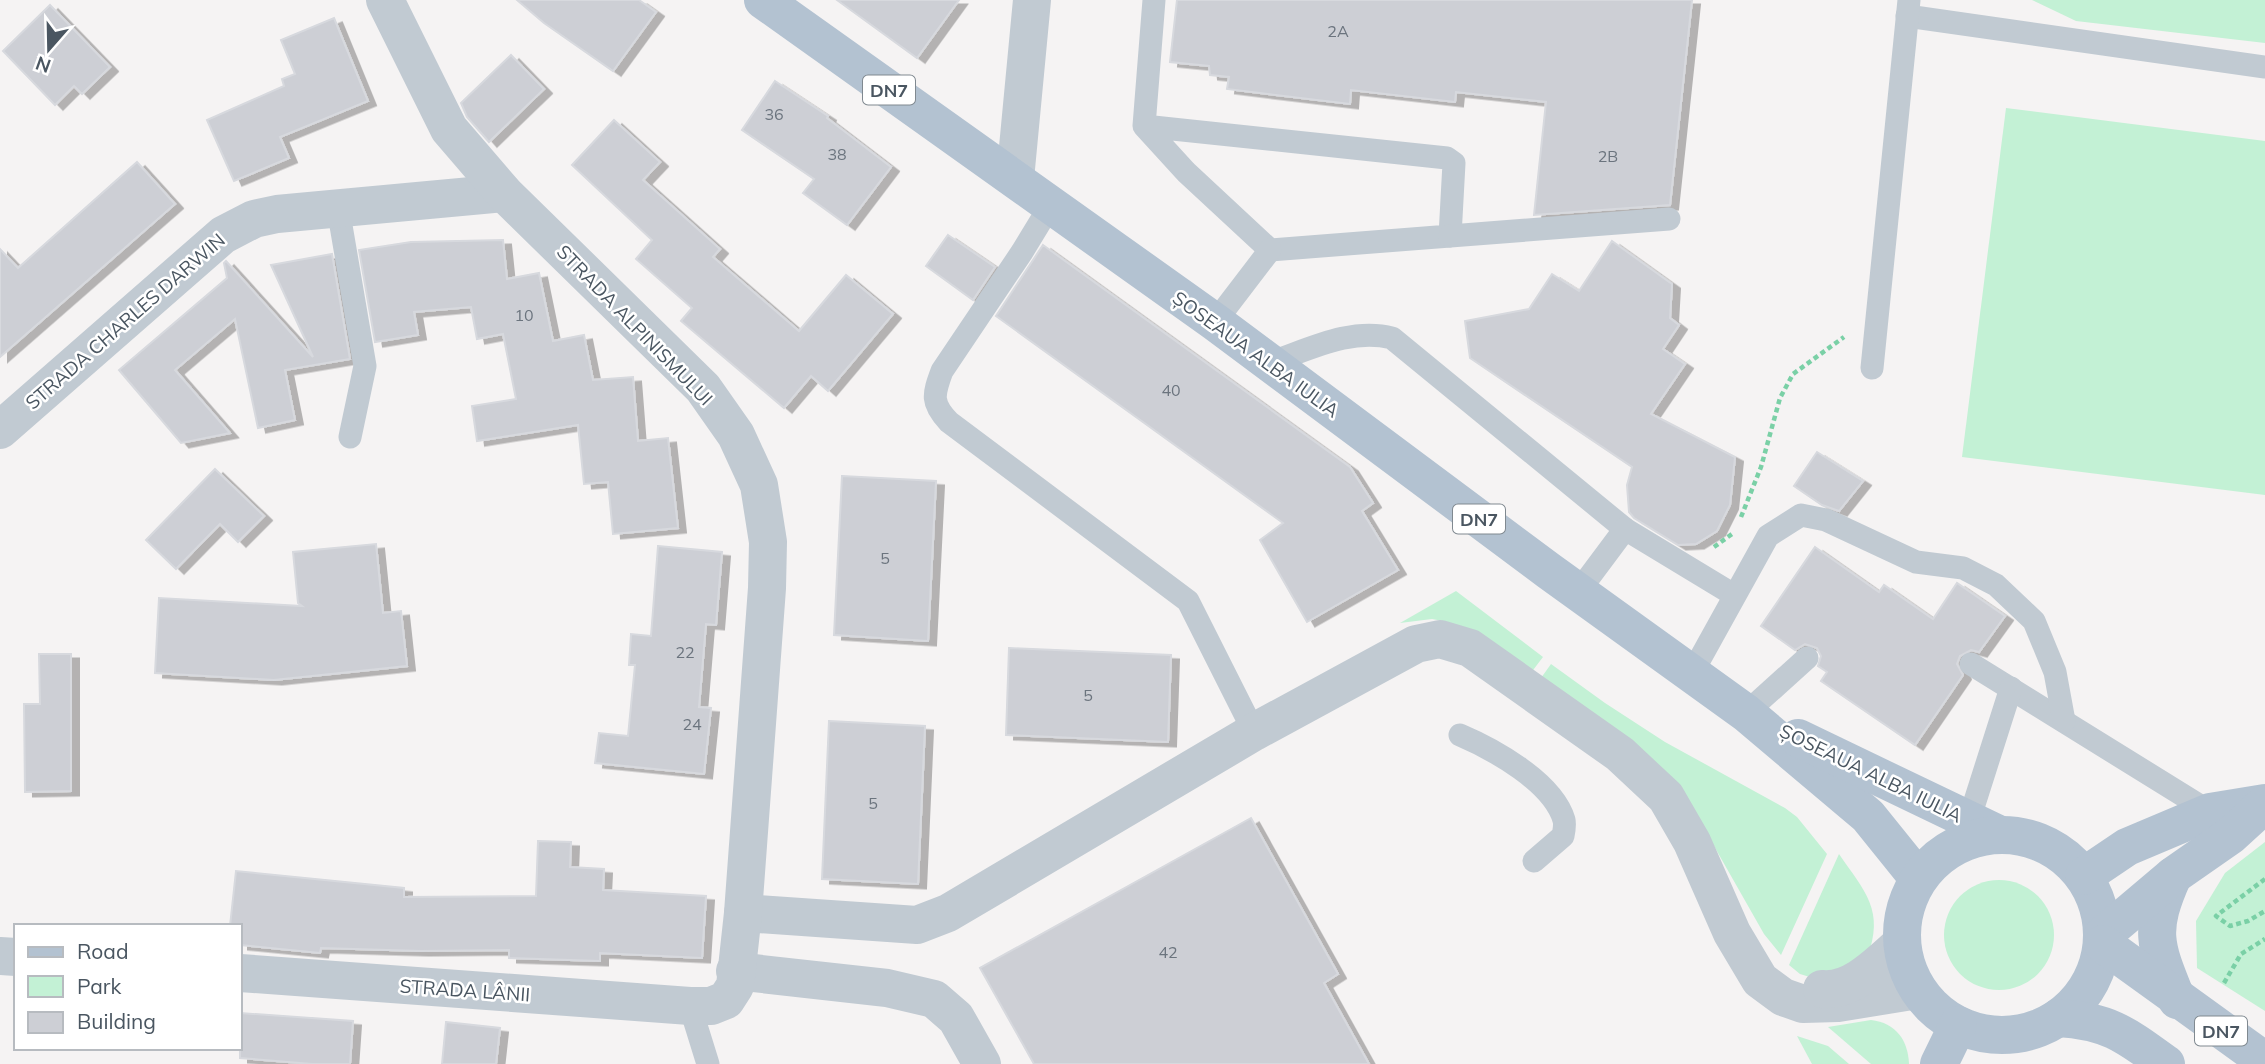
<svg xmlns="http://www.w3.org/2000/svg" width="2265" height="1064" viewBox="0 0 2265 1064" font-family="Mulish,sans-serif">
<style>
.green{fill:#c3f1d5}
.building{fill:#cdcfd5;stroke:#d7d9de;stroke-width:2;filter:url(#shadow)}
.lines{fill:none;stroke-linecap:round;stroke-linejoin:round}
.path{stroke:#7ad0a6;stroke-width:4.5;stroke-dasharray:5 3.5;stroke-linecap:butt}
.service{stroke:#c1cad2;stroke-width:23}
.minor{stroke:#c1cad2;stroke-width:38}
.tertiary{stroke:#c1cad2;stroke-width:38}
.primary{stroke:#b3c2d1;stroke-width:38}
.labels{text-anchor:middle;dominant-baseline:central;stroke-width:5;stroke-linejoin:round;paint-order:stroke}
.number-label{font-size:16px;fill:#6b747e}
.shield{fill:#fff;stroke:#808990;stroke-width:2}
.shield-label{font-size:18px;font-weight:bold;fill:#4a5661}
.street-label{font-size:19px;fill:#4a5661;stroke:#fff}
</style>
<defs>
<filter id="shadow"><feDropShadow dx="8" dy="4.5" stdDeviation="0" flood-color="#0004"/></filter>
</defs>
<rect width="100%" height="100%" fill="#f5f3f3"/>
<g class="green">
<polygon points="2032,0 2265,0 2265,43 2076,21"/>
<polygon points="2006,108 2265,141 2265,495 1962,457"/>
<polygon points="1456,591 1543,657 1527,678 1448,622 1432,619 1400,623"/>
<polygon points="1551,664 1605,703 1665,742 1785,808 1797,817 1827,854 1781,955 1764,934 1714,846 1536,685"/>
<polygon points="2265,842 2265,1011 2197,968 2196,921 2225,873"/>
<path d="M1839 854C1865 892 1885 910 1867 958L1813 978 1800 974 1789 965Z"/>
<circle cx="1999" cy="935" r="55"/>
<path d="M1871 1020C1896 1023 1908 1040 1909 1064H1871L1828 1027Z"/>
<polygon points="1797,1036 1828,1046 1849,1064 1812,1064"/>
</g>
<g class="building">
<polygon points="517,0 639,0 656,12 613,71 544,23"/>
<polygon points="837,0 959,0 917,58"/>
<polygon points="1177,0 1692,0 1670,205 1534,215 1546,102 1456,92 1455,102 1351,90 1350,104 1227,89 1229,77 1210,75 1209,66 1170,62"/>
<polygon points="50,5 110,67 82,94 74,86 55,105 3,51"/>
<polygon points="334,18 368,101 280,137 289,158 234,181 207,120 284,86 282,79 295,74 281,40"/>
<polygon points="511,55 544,89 489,142 467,117 461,103"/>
<polygon points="775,81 828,116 827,118 891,167 847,225 803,193 814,179 742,130"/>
<polygon points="614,120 660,162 643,180 720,249 713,257 799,331 846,275 893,314 828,391 811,376 784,408 681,321 692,308 636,259 652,240 572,165"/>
<polygon points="137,162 175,204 0,357 0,249 18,268"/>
<polygon points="948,235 995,267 973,300 926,266"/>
<polygon points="503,240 507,279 539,273 553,341 584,335 593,380 633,377 638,441 668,438 678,528 613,534 608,482 584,484 578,425 477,441 472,406 516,399 503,334 477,339 471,307 414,312 418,335 375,342 359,250 411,242"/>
<polygon points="1612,241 1672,284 1670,318 1679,325 1663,349 1685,364 1651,414 1735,457 1730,505 1717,531 1696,544 1678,545 1634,518 1629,512 1627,485 1632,467 1470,358 1465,321 1529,309 1552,274 1579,291"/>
<polygon points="1043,245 1350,467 1373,503 1362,511 1398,570 1307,622 1260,540 1283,523 996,316"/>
<polygon points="332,254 350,359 285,370 295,420 258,428 235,319 175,370 230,433 181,443 119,370 227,278 224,263 226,261 313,357 271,265"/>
<polygon points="1817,452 1863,481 1839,511 1822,505 1794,486"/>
<polygon points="215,469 264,516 238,542 220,524 176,569 146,540"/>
<polygon points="842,476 936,481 928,641 834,635"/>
<polygon points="376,544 383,613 401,611 407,666 274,680 155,673 159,598 302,606 298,603 293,552"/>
<polygon points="658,546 722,552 716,625 706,624 699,707 711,708 704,774 595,763 599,733 628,736 635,665 629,665 631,634 651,636"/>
<polygon points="1815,547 1879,592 1884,585 1933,619 1957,583 2005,616 1979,652 1971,650 1960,656 1957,664 1963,675 1915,745 1821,681 1827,672 1818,666 1821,656 1817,648 1805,644 1795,650 1761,626"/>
<polygon points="1009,648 1171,655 1168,742 1006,735"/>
<polygon points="39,654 71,654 71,791 25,792 24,704 40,704"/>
<polygon points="829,721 925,726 918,884 822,879"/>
<polygon points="1251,818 1338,974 1324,983 1369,1064 1034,1064 980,968"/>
<polygon points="538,841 571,842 570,867 604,869 603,890 706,896 702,958 600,953 600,961 509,958 509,950 421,951 321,948 320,953 240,945 240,926 230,926 236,871 404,888 404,897 536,896"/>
<polygon points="240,1013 353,1021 350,1064 312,1064 240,1058"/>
<polygon points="446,1022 500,1028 496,1064 442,1064"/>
</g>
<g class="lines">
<g class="path">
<polyline points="1741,517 1761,467 1780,398 1793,374 1844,337"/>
<polyline points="1714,547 1732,534"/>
<polyline points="2265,879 2216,916 2230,926 2248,921 2265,911"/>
<polyline points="2224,983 2241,954 2265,939"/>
</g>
<g class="service">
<polyline points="1907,16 2265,67"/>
<polyline points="1144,126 1186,172 1270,250 1450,236 1454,163 1447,158 1144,126 1154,0"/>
<path d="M1050 206 1022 252 942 371C933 395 931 403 949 422L1188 601 1254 732"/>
<polyline points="338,208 365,366 350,437"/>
<polyline points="1450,236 1669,219"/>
<polyline points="1215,322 1270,250"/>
<path d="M1269 363C1308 350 1351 327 1392 338L1625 529 1734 595"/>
<polyline points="1872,368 1909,0"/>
<polyline points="1578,592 1625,529"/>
<polyline points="1971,664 2210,812"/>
<polyline points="1691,675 1768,536 1801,515 1826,520 1916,562 1963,568 1996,585 2034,621 2055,672 2064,721"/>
<polyline points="1746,713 1807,658"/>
<path d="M1460 735C1493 749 1553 782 1564 820 1565 824 1564 831 1563 836L1534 861"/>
<polyline points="1969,820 2011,688"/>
<polyline points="690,1006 708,1064"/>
</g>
<g class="minor">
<polyline points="0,430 223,235 254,219 277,214 504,193"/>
<polyline points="743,913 917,925 948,913 1254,732 1416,644 1440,639 1470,648 1620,754 1666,797 1692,842 1732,933 1760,980 1783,997 1803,1004 1838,1003 1918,990"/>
<polyline points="0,956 16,957"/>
<polyline points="735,971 887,988 934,999 956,1018 982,1064"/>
<polyline points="240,973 690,1006 711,1006 726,1000 735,986 743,913 767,588 768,542 759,485 736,435 703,388 504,193 449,129 385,0"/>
<path d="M1822 989C1853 992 1880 962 1902 943"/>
</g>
<polyline class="tertiary" points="1015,179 1032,0"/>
<g class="primary">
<polyline points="763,0 1215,322 1549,571 1746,713 1868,816 1918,878"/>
<polyline points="1798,738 1996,833"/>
<circle cx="2002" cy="935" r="100"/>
<polyline points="2084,876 2127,847 2210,812 2265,803"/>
<path d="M2173 876C2148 932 2155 945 2177 1000"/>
<polyline points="2103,935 2174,875 2230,836 2265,804"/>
<polyline points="2103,944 2265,1061"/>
<path d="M2058 1018C2109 1021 2126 1035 2166 1064"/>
<polyline points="1939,1064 1958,1025"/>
</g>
</g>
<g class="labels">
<g class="number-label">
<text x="1338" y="31">2A</text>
<text x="774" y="114">36</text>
<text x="837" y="154">38</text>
<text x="1608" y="156">2B</text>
<text x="524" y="315">10</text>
<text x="1171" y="390">40</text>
<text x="885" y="558">5</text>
<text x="685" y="652">22</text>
<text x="1088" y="695">5</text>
<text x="692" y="724">24</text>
<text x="873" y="803">5</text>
<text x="1168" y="952">42</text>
</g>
<g class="shield">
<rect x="863" y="75.5" width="52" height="29" rx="5"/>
<rect x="1453" y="504.5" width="52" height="29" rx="5"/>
<rect x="2195" y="1016.5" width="52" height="29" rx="5"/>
</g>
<g class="shield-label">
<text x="889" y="90">DN7</text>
<text x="1479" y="519">DN7</text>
<text x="2221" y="1031">DN7</text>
</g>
<g class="street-label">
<text transform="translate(125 321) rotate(-41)">STRADA CHARLES DARWIN</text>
<text transform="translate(635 325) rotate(46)">STRADA ALPINISMULUI</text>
<text transform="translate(1256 354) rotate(36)">ȘOSEAUA ALBA IULIA</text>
<text transform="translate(1871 773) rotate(26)">ȘOSEAUA ALBA IULIA</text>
<text transform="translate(465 990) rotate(4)">STRADA LÂNII</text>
</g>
</g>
<rect x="14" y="924" width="228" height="126" fill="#ffffff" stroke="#b7bbc0" stroke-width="2"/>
<rect x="28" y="947" width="35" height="10" fill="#b3c2d1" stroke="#b7bbc0" stroke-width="2"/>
<text x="77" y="959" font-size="21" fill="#4a5661">Road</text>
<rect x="28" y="976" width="35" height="21" fill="#c3f1d5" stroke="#b7bbc0" stroke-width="2"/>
<text x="77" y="994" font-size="21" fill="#4a5661">Park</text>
<rect x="28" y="1012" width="35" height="21" fill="#cdcfd5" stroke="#b7bbc0" stroke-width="2"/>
<text x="77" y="1029" font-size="21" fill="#4a5661">Building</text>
<g transform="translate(49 49) rotate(200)" stroke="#ffffff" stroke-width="5" paint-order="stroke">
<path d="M0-5L12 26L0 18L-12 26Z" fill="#4a5661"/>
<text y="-10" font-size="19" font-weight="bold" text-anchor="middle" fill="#4a5661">N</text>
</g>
</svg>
